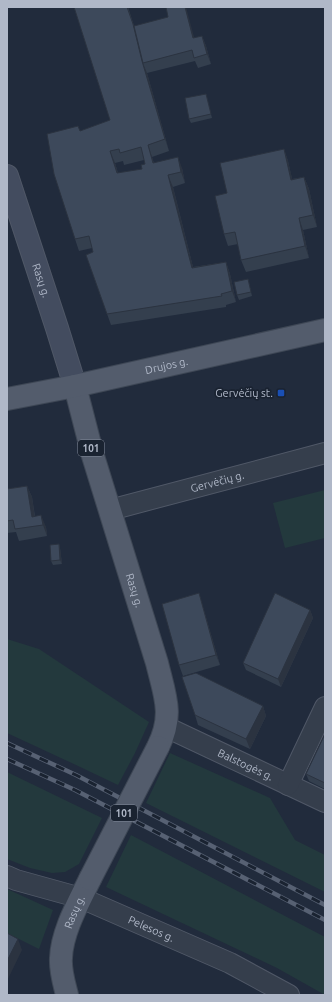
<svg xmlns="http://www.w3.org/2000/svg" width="332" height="1002" viewBox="0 0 332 1002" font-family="Ubuntu,sans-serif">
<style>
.green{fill:#23393d}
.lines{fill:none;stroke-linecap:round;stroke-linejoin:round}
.street-casing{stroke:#505867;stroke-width:22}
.secondary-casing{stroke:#505867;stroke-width:24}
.primary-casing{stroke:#3e4755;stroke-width:24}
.street{stroke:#353e4c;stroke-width:20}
.secondary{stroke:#434c5f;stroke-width:22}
.primary{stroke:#535c6c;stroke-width:22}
.rail-casing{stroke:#576173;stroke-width:4.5}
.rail{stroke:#1a2331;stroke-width:3;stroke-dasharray:9;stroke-linecap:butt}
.primary-bridge-casing{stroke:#3e4755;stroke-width:24;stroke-linecap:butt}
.primary-bridge{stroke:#535c6c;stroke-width:22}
.wall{fill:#343f4e;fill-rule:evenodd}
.shaded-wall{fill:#2b3340}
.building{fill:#3d495b;stroke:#2b3340;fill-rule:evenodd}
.transit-dot{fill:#1a4fb4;stroke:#1a2331;stroke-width:1.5}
.labels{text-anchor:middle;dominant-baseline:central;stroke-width:3.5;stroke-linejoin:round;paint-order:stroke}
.shield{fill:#1a2331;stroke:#838b9b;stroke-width:1}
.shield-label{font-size:10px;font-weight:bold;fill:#b0b8c8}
.street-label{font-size:11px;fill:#b0b8c8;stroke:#1a2331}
.poi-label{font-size:11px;fill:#b0b8c8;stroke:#1a2331;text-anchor:end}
</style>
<rect width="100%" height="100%" fill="#212b3c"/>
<g class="green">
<polygon points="325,490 325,538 285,548 273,503"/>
<polygon points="7,639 39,649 149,722 135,753 118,785 76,765 7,733"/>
<polygon points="170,753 270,798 295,840 325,855 325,892 146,803"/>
<polygon points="7,772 102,818 79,864 65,872 52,873 30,868 7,859"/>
<polygon points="131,835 325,937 325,995 277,968 106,887"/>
<polygon points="7,889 53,910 39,949 7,933"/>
</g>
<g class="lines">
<g class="street-casing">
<g id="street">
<path id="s1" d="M110 510 325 453"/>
<path id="s2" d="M166 727 325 802"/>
<polyline points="288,785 325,707"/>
<path id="s3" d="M7 876 16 880 81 898 230 963 289 995"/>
</g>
</g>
<g class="secondary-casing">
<g id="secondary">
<path id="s4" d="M7 176 57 328 75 386"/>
</g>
</g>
<g class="primary-casing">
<g id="primary">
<path id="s5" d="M75 386 93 456 157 663C165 696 174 715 158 747"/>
<path id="s6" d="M7 399 75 386 325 330"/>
<path id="s7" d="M67 995C64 983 60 970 61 958 62 931 79 902 90 879"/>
</g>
</g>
<use href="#street" class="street"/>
<use href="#secondary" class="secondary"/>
<use href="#primary" class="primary"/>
<g class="rail-casing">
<g id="rail">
<polyline points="7,743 76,775 325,905"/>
<polyline points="7,759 75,790 325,920"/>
</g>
</g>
<use href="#rail" class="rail"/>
<g class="primary-bridge-casing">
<polyline id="primary-bridge" points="90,879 158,747"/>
</g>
<use href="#primary-bridge" class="primary-bridge"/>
</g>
<g class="wall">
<path d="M74 7H128L134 26 194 38 202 36 206 46 211 64 198 68 195 61 147 73 169 151 152 157 154 163 182 168 185 183 173 187 193 267 226 262 230 274 236 302 226 305V307L111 325 86 255 93 252 92 248 79 251 75 239 80 131 110 120ZM144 160 145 164 142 169 118 173 115 163 123 161 124 165Z"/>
<polygon points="206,94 212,118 191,123 189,119"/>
<polygon points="284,149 288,161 292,179 304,177 309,189 317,227 303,230 309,258 246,272 241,260 238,244 228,246 224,234 227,193"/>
<polygon points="248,279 252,296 239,300 237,295"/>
<polygon points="27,486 32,497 35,516 46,527 47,536 19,541 16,532 7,533 7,489"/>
<polygon points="59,544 60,548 62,564 53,565 51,561"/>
<polygon points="199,593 202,604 220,665 183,676 179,665"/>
<polygon points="310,610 313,618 281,687 246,670 243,663"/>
<polygon points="263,706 266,716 250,749 198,725 195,715"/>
<polygon points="325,734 325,789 309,781 306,774"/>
</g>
<g class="shaded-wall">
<polygon points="185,7 186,7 197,48 193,38"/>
<polygon points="202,36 206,46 211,64 207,54"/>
<polygon points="142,61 147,73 169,151 165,139"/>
<polygon points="148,145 152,157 157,175 153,163"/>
<polygon points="284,149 288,161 295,191 291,180"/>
<polygon points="110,151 115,163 121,185 117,173"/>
<polygon points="178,157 182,168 185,183 181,172"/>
<polygon points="168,175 173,187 196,279 192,268"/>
<polygon points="304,177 309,189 317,227 313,215"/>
<polygon points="299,218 303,230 309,258 305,246"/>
<polygon points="226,262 230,274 236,302 232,291"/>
<polygon points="27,486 32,497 36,526 32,517"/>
<polygon points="41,515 46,527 47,536 43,525"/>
<polygon points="59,544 60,548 62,564 60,560"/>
<polygon points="199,593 202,604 220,665 216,655"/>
<polygon points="310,610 313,618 281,687 278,679"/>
<polygon points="263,706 266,716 250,749 246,739"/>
<polygon points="18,939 22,950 7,981 7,961"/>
</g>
<g class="building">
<path d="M74 7H127L133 24 142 61 165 139 148 145 153 163 178 157 181 172 168 175 192 268 226 262 232 291 221 294 222 296 107 314 86 255 93 252 89 236 75 239 54 174 47 134 78 126 80 131 110 120ZM141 147 145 164 141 165 142 169 117 173 110 151 119 149 120 153Z"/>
<polygon points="166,7 185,7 193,38 202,36 207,54 194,58 192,50 143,63 134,26 168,17"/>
<polygon points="206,94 211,114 189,119 185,98"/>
<polygon points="284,149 291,180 304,177 313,215 299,218 305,246 241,260 235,232 224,234 215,196 227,193 220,163"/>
<polygon points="248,279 251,292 237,295 234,282"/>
<polygon points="27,486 32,517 41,515 43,525 15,529 13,520 7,521 7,489"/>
<polygon points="59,544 60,560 51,561 50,545"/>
<polygon points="199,593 216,655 179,665 162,604"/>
<polygon points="275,593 310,610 278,679 243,663"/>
<polygon points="196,673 263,706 246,739 195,715 182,677"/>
<polygon points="325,734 325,783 306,774"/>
<polygon points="7,933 18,939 7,961"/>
</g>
<rect class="transit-dot" x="277" y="389" width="8" height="8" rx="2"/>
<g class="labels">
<g class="shield">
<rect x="78" y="440" width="26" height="16" rx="3"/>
<rect x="111" y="805" width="26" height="16" rx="3"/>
</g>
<g class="shield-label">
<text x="91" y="448">101</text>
<text x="124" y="813">101</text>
</g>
<g class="street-label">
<text stroke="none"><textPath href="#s4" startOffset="110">Rasų g.</textPath></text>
<text stroke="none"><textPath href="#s6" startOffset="163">Drujos g.</textPath></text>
<text stroke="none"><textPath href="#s1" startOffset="111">Gervėčių g.</textPath></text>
<text stroke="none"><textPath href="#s5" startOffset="213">Rasų g.</textPath></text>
<text stroke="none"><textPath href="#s2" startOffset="88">Balstogės g.</textPath></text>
<text stroke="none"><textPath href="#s7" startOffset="86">Rasų g.</textPath></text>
<text stroke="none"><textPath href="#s3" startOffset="154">Pelesos g.</textPath></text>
</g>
<g class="poi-label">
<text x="273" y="393">Gervėčių st.</text>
</g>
</g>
<rect width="332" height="1002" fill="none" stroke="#b0b8c8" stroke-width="16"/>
</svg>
